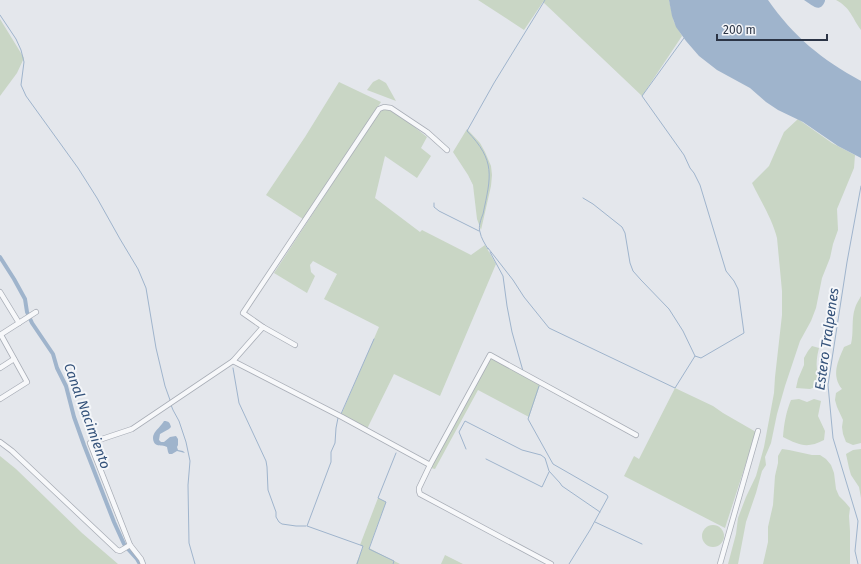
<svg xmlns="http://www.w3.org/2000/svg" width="861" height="564" viewBox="0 0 861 564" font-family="'Fira Sans',sans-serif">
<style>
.green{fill:#c9d6c5}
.water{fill:#9fb4cc}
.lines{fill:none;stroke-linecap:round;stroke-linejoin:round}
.stream{stroke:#9fb4cc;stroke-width:1}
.canal{stroke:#9fb4cc;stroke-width:4}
.minor-casing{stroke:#a9aeb7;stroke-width:6}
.minor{stroke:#f7f8fa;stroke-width:4.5}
.labels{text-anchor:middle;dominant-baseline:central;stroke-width:4;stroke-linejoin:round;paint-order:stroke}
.water-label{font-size:14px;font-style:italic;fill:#34527a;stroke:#f4f6f9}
</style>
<rect width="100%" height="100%" fill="#e4e7ec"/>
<g class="green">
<polygon points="478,0 669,0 674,22 682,36 642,96 543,2 524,30"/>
<path d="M836 0H861V30C852 18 851 8 836 0Z"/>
<polygon points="0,19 24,58 17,73 0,96"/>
<polygon points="379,79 386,83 396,101 367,90 373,82"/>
<polygon points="339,82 381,102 344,159 303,219 266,195 305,137"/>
<polygon points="384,109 393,110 427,137 421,148 431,156 417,178 385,156 375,198 420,232 422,230 471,255 485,245 496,264 440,396 394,374 367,429 341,415 379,327 324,299 337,274 313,261 310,265 311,272 315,276 307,293 274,273 380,111"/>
<path d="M798 119 832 143 855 155 854 168 837 209 838 230 833 244 830 258 822 278 816 308 811 321 800 341 785 386 777 414 771 443 765 457 766 465 762 471 756 493 746 522 738 564H728L736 534 738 518 746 497 756 476 764 447 774 393 775 377 782 315V291L777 238C772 218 761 202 752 183L769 166 784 132Z"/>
<polygon points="467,129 480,143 485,152 491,166 492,175 491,186 481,230 477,219 473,185 468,175 453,152"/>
<path d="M861 296V443L853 445 846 442 843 434 842 427 843 420 837 407 835 400 836 393 842 389C831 375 838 361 844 347L851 344C854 332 851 320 855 308 856 304 859 300 861 296Z"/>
<path d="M812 346 819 348C817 355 816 363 817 370 818 378 820 378 818 386L810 389 796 388 798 379 804 365V358L808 351Z"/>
<polygon points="491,358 540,385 529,417 478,390 435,469 431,468"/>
<polygon points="675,388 713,406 723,413 756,432 725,528 624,476 634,456 639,459"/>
<path d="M799 399 807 402 814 399 821 401 818 416 825 431 824 440C807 449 799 445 783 437 784 424 786 412 791 400Z"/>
<polygon points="782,449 789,450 812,455 820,455 826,459 831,465 834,473 836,489 839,496 845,502 850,508 849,516 850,531 850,564 763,564 768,542 768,527 773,505 775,476 778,463 778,456"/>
<polygon points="861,449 861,498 859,487 851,475 849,468 846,454 853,450"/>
<polygon points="0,456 16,469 82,533 118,564 0,564"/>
<polygon points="378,498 386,502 369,548 400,564 356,564 363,547 360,545"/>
<circle cx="713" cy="536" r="11"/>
<polygon points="445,555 463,564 441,564"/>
</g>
<g class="water">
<path d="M669 0H768C794 37 821 59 861 81V158L838 146 803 122 778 110 766 102 750 88 717 70 699 56 686 41 676 27 672 16Z"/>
<path d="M804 0H825V1C820 14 812 5 804 0Z"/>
<path d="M164 421C169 421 170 423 171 427L169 429 160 434 159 440 161 442H164L170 437 176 436 178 439V445L177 447 178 450 183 451 185 453 177 451 172 454H169L168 452 167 447C164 445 160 446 157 445 153 444 152 437 154 434 155 431 162 425 164 421Z"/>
</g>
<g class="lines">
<g class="stream">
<polyline points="0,15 16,39 21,50 24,62 21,85 26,96 78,168 97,198 120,239 138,269 146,288 156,348 165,386 170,400"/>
<polyline points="583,198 593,204 622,227 625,233 630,263 633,271 641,280 669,309 683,331 695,356"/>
<polyline points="434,203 434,207 439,211 479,231"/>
<polyline points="488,248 513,280 524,297 549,328 675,388 695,356 701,358 744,333 738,289 734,281 726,271 700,185 694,173 690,168 684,155 642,96 684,38"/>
<path d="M488 249C485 244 481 238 480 232 478 227 481 219 483 214 491 176 496 161 467 131L494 83 545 0"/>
<polyline points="490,252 503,276 507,306 512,332 523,371"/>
<polyline points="233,368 239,403 266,461 267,467 268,490 276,512 276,517 279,522 282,524 296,526 306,526"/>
<polyline points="539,386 528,419 553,464 607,495 608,497 590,530 569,564"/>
<polyline points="171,405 173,410 179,421 186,442 190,461 188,485 189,543 195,564"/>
<polyline points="341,414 374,339"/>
<polyline points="338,418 336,428 335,443 331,452 331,462 307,526 363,546 357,564"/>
<polyline points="466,449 459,432 465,421 522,450 541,455 545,458 549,471 560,483 562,486 600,512"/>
<polyline points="486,459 542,487 549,472"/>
<polyline points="595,522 642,544"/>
<polyline points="393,564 394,561 369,549 386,502 378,498 396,453"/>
<polyline points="858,564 855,551 858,521 833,438 828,385 847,262 861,186"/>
</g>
<g class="canal">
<polyline points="0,257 14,279 25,299 27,312 32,323 53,354 57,368 66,386 74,417 84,445 114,522 124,544"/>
<polyline points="128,549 137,559 140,564"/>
</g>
<g class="minor-casing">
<g id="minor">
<polyline points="0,292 19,323"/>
<polyline points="263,327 243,313 379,109 384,107 391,108 427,132 447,150"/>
<polyline points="0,335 36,312"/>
<polyline points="233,361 263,327 295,345"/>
<polyline points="0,368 14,359"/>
<polyline points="0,399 27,382 1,335"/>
<polyline points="0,442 12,451 117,550 120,551 130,545"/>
<polyline points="430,465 419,488 419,491 420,494 551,564"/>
<polyline points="143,564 141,559 130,545 90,443 132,429 233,361 342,417 430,465 490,355 636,435"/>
<polyline points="720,564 758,431"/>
</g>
</g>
<use href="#minor" class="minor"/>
</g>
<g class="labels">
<g class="water-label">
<text transform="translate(827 339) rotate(-82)">Estero Tralpenes</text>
<text transform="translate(87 416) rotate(70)">Canal Nacimiento</text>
</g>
</g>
<path d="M717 34v6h110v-6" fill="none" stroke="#2b3445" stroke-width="2"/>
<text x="723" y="34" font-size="12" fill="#2b3445" stroke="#f4f6f9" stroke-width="3" paint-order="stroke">200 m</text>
</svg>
